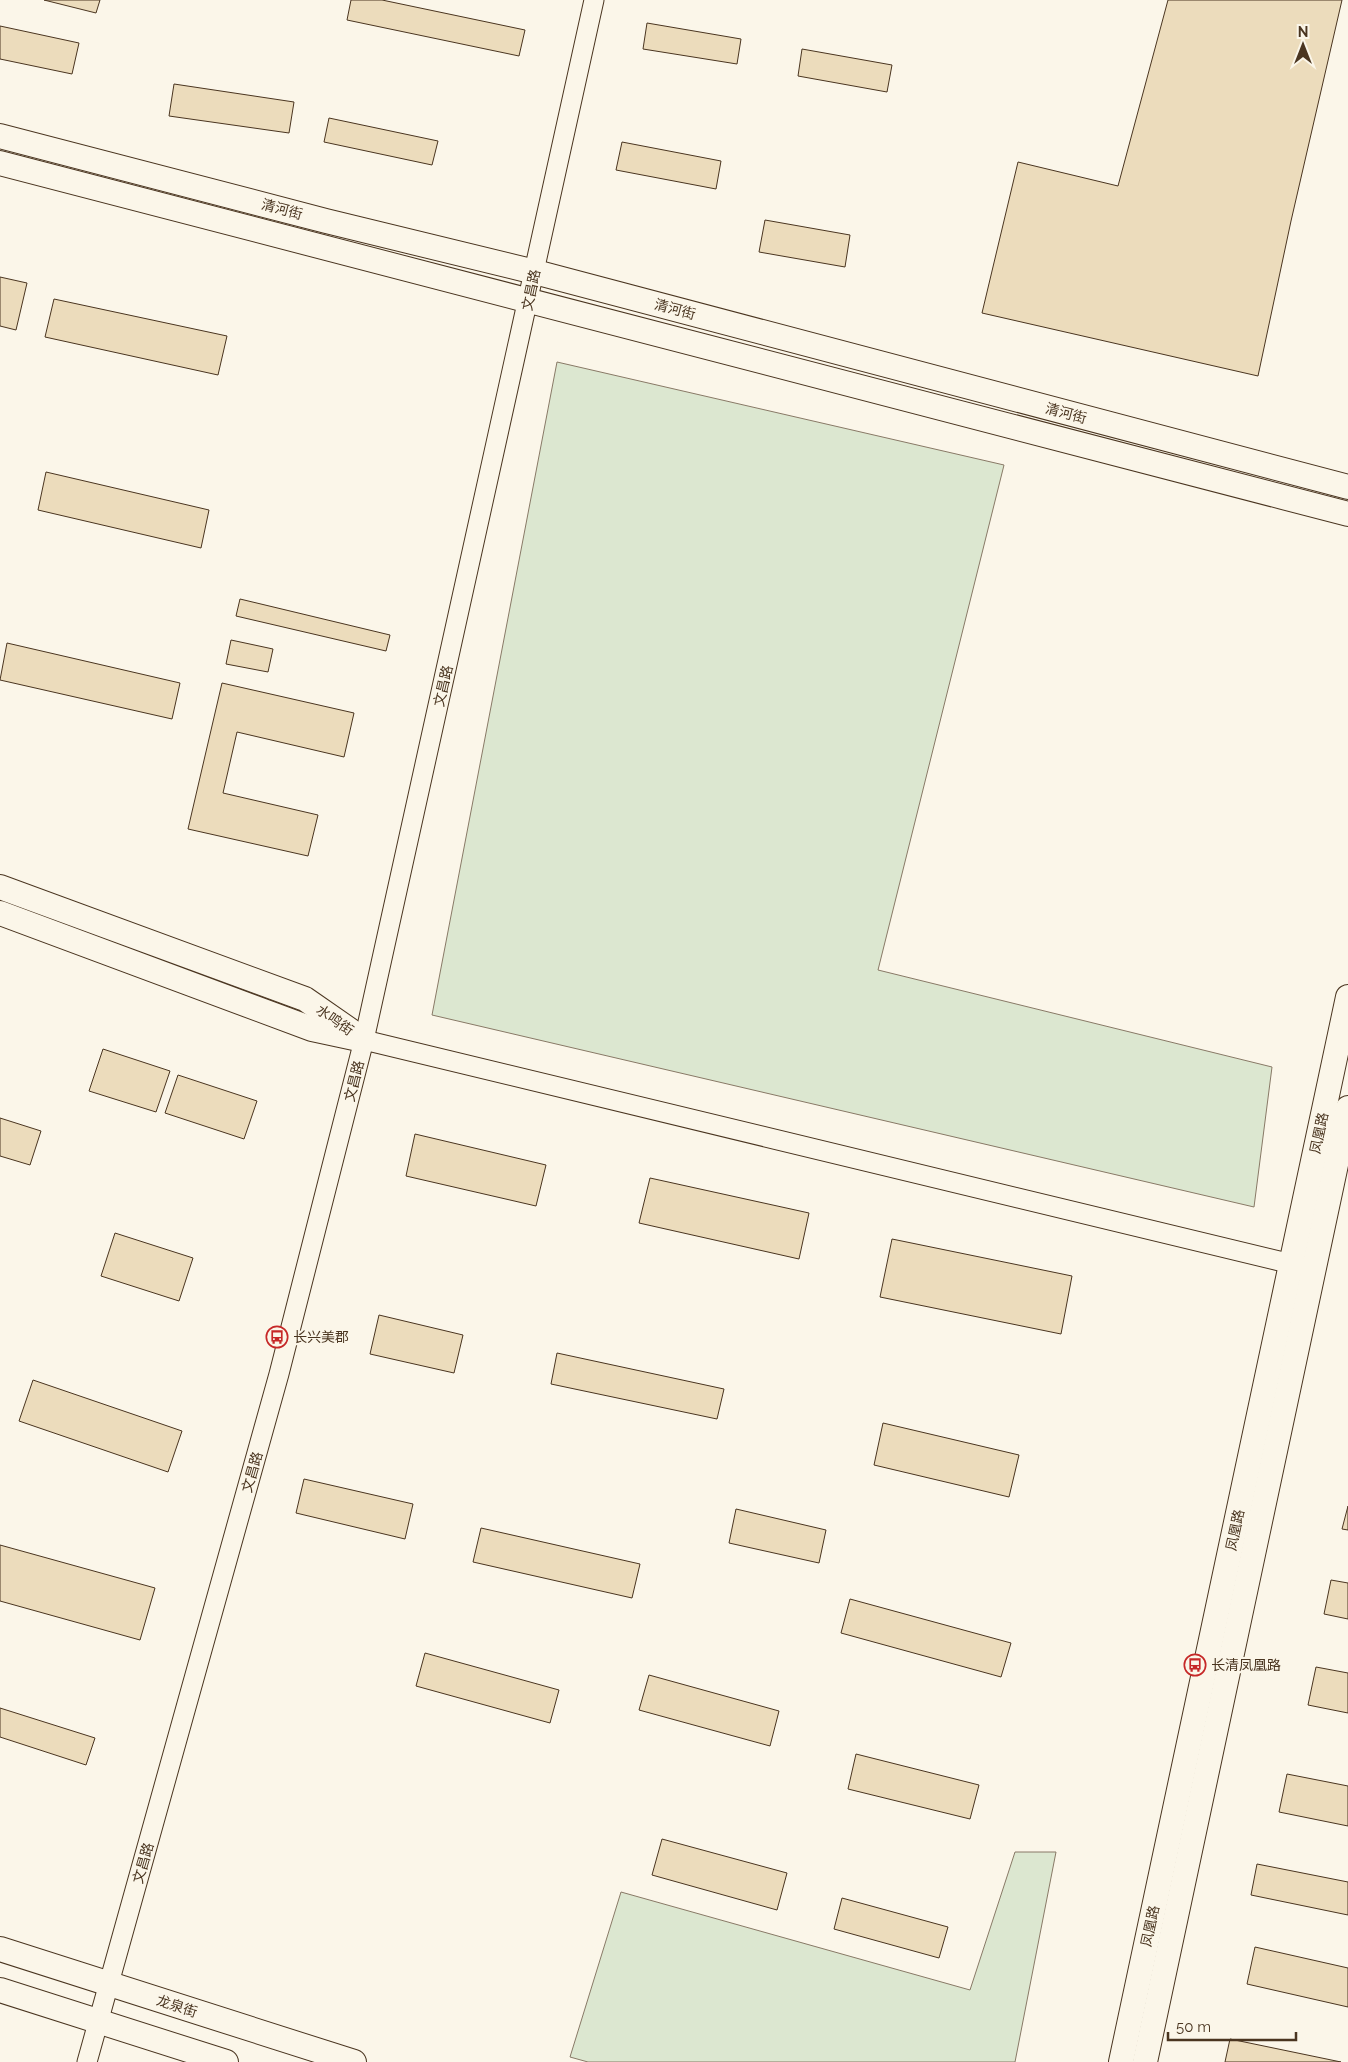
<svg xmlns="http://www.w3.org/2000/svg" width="1348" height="2062" viewBox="0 0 1348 2062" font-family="Raleway,'Noto Sans SC',sans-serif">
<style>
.grass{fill:#dce7d0;stroke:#887966}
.building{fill:#ecdcbc;stroke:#4a3520}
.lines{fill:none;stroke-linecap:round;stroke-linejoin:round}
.minor-casing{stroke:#4a3520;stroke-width:21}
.major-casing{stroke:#4a3520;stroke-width:26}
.minor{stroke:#fbf6e9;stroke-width:19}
.major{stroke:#fbf6e9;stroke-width:24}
.labels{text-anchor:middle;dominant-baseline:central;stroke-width:4;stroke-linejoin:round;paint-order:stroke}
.street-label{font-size:14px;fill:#4a3520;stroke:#fbf6e9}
.poi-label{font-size:14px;fill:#4a3520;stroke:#fbf6e9;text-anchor:start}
</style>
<rect width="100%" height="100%" fill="#fbf6e9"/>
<g class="grass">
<polygon points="557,362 1004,465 878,970 1272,1067 1254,1207 432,1015"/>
<polygon points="1015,1852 1056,1852 1015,2062 588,2062 570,2057 621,1892 970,1990"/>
</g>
<g class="building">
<polygon points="44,0 100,0 96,13"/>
<polygon points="351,0 382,0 525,30 519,56 347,20"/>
<polygon points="1168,0 1342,0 1291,221 1258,376 982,313 1018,162 1118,186"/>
<polygon points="647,23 741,39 737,64 643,49"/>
<polygon points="0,26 79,43 72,74 0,59"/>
<polygon points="802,49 892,65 887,92 798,76"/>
<polygon points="174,84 294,102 289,133 169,116"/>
<polygon points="329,118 438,141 432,165 324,142"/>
<polygon points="622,142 721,161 716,189 616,170"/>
<polygon points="765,220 850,235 845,267 759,252"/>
<polygon points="0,277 27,283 16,330 0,326"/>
<polygon points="54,299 227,336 218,375 45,337"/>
<polygon points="46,472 209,510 201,548 38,510"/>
<polygon points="240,599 390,635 386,651 236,616"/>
<polygon points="231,640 273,649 268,672 226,664"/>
<polygon points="7,643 180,683 172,719 0,680"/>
<polygon points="222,683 354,713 344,757 237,732 223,793 318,815 308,856 188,829"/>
<polygon points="103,1049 170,1071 156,1112 89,1091"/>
<polygon points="178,1075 257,1101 244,1139 165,1113"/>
<polygon points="0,1118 41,1131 30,1165 0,1156"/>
<polygon points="415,1134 546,1165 536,1206 406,1176"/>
<polygon points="650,1178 809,1213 799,1259 639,1223"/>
<polygon points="115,1233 193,1258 179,1301 101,1276"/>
<polygon points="892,1239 1072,1276 1061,1334 880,1297"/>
<polygon points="379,1315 463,1335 454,1373 370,1354"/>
<polygon points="557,1353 724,1389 717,1419 551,1384"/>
<polygon points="33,1380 182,1431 168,1472 19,1421"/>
<polygon points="883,1423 1019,1455 1009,1497 874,1465"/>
<polygon points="304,1479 413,1504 405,1539 296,1513"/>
<polygon points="1348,1506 1348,1530 1342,1529"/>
<polygon points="736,1509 826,1530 819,1563 729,1543"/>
<polygon points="481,1528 640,1564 632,1598 473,1562"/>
<polygon points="0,1545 155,1588 140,1640 0,1601"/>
<polygon points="1331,1580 1348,1583 1348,1619 1324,1614"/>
<polygon points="850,1599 1011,1643 1001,1677 841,1633"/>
<polygon points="425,1653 559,1690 550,1723 416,1686"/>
<polygon points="1316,1667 1348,1673 1348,1713 1308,1705"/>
<polygon points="649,1675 779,1711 770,1746 639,1710"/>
<polygon points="0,1708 95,1738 86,1765 0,1737"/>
<polygon points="856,1754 979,1785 970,1819 848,1789"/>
<polygon points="1287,1774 1348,1786 1348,1826 1279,1812"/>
<polygon points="662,1839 787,1873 777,1910 652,1875"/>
<polygon points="1257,1864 1348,1882 1348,1915 1251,1895"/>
<polygon points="842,1898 948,1927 939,1958 834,1929"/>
<polygon points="1255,1947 1348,1968 1348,2007 1247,1984"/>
<polygon points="1230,2039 1341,2062 1225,2062"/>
</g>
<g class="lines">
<g class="minor-casing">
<g id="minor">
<polyline points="364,1040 1304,1267"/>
<polyline points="87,2062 279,1374 364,1040 594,0"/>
</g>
</g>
<g class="major-casing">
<g id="major">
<polyline points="0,136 326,221 535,272 1348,487"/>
<polyline points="0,163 1348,514"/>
<polyline points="0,887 305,999 364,1040"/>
<polyline points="0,913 312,1029 354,1038"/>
<polyline points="0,1949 354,2062"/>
<polyline points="0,1990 226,2062"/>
<polyline points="1121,2062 1348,997"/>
<polyline points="1145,2062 1348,1108"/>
</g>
</g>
<use href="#minor" class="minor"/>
<use href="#major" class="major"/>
</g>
<defs>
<g id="bus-ring" transform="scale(1.125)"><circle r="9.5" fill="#fbf6e9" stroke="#c62828" stroke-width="1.5"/><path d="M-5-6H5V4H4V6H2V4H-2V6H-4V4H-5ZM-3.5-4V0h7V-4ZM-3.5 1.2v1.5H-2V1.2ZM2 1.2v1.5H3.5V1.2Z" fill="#c62828"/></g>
</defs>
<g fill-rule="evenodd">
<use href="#bus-ring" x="277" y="1337"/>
<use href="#bus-ring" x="1195" y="1665"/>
</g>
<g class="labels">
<g class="street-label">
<text transform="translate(282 209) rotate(15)">清河街</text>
<text transform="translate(531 290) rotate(-78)">文昌路</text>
<text transform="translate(675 309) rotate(15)">清河街</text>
<text transform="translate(1066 413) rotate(15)">清河街</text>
<text transform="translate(443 686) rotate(-77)">文昌路</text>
<text transform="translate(335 1020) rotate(35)">水鸣街</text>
<text transform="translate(354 1081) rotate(-76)">文昌路</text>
<text transform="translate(1319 1133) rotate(-78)">凤凰路</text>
<text transform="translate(252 1472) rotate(-74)">文昌路</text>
<text transform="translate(1235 1530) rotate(-78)">凤凰路</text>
<text transform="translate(143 1863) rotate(-74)">文昌路</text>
<text transform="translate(1150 1926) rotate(-78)">凤凰路</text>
<text transform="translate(177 2006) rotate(18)">龙泉街</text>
</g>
<g class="poi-label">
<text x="293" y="1337">长兴美郡</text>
<text x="1211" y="1665">长清凤凰路</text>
</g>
</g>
<g transform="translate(1303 45)" stroke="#fbf6e9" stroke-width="4" paint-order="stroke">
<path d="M0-4L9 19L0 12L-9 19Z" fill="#4a3520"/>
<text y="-8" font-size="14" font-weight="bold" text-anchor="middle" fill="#4a3520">N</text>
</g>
<path d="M1168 2032v8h128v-8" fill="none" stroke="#4a3520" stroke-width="2.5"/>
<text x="1176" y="2032" font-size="15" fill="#4a3520" stroke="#fbf6e9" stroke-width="4" paint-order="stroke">50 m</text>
</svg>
